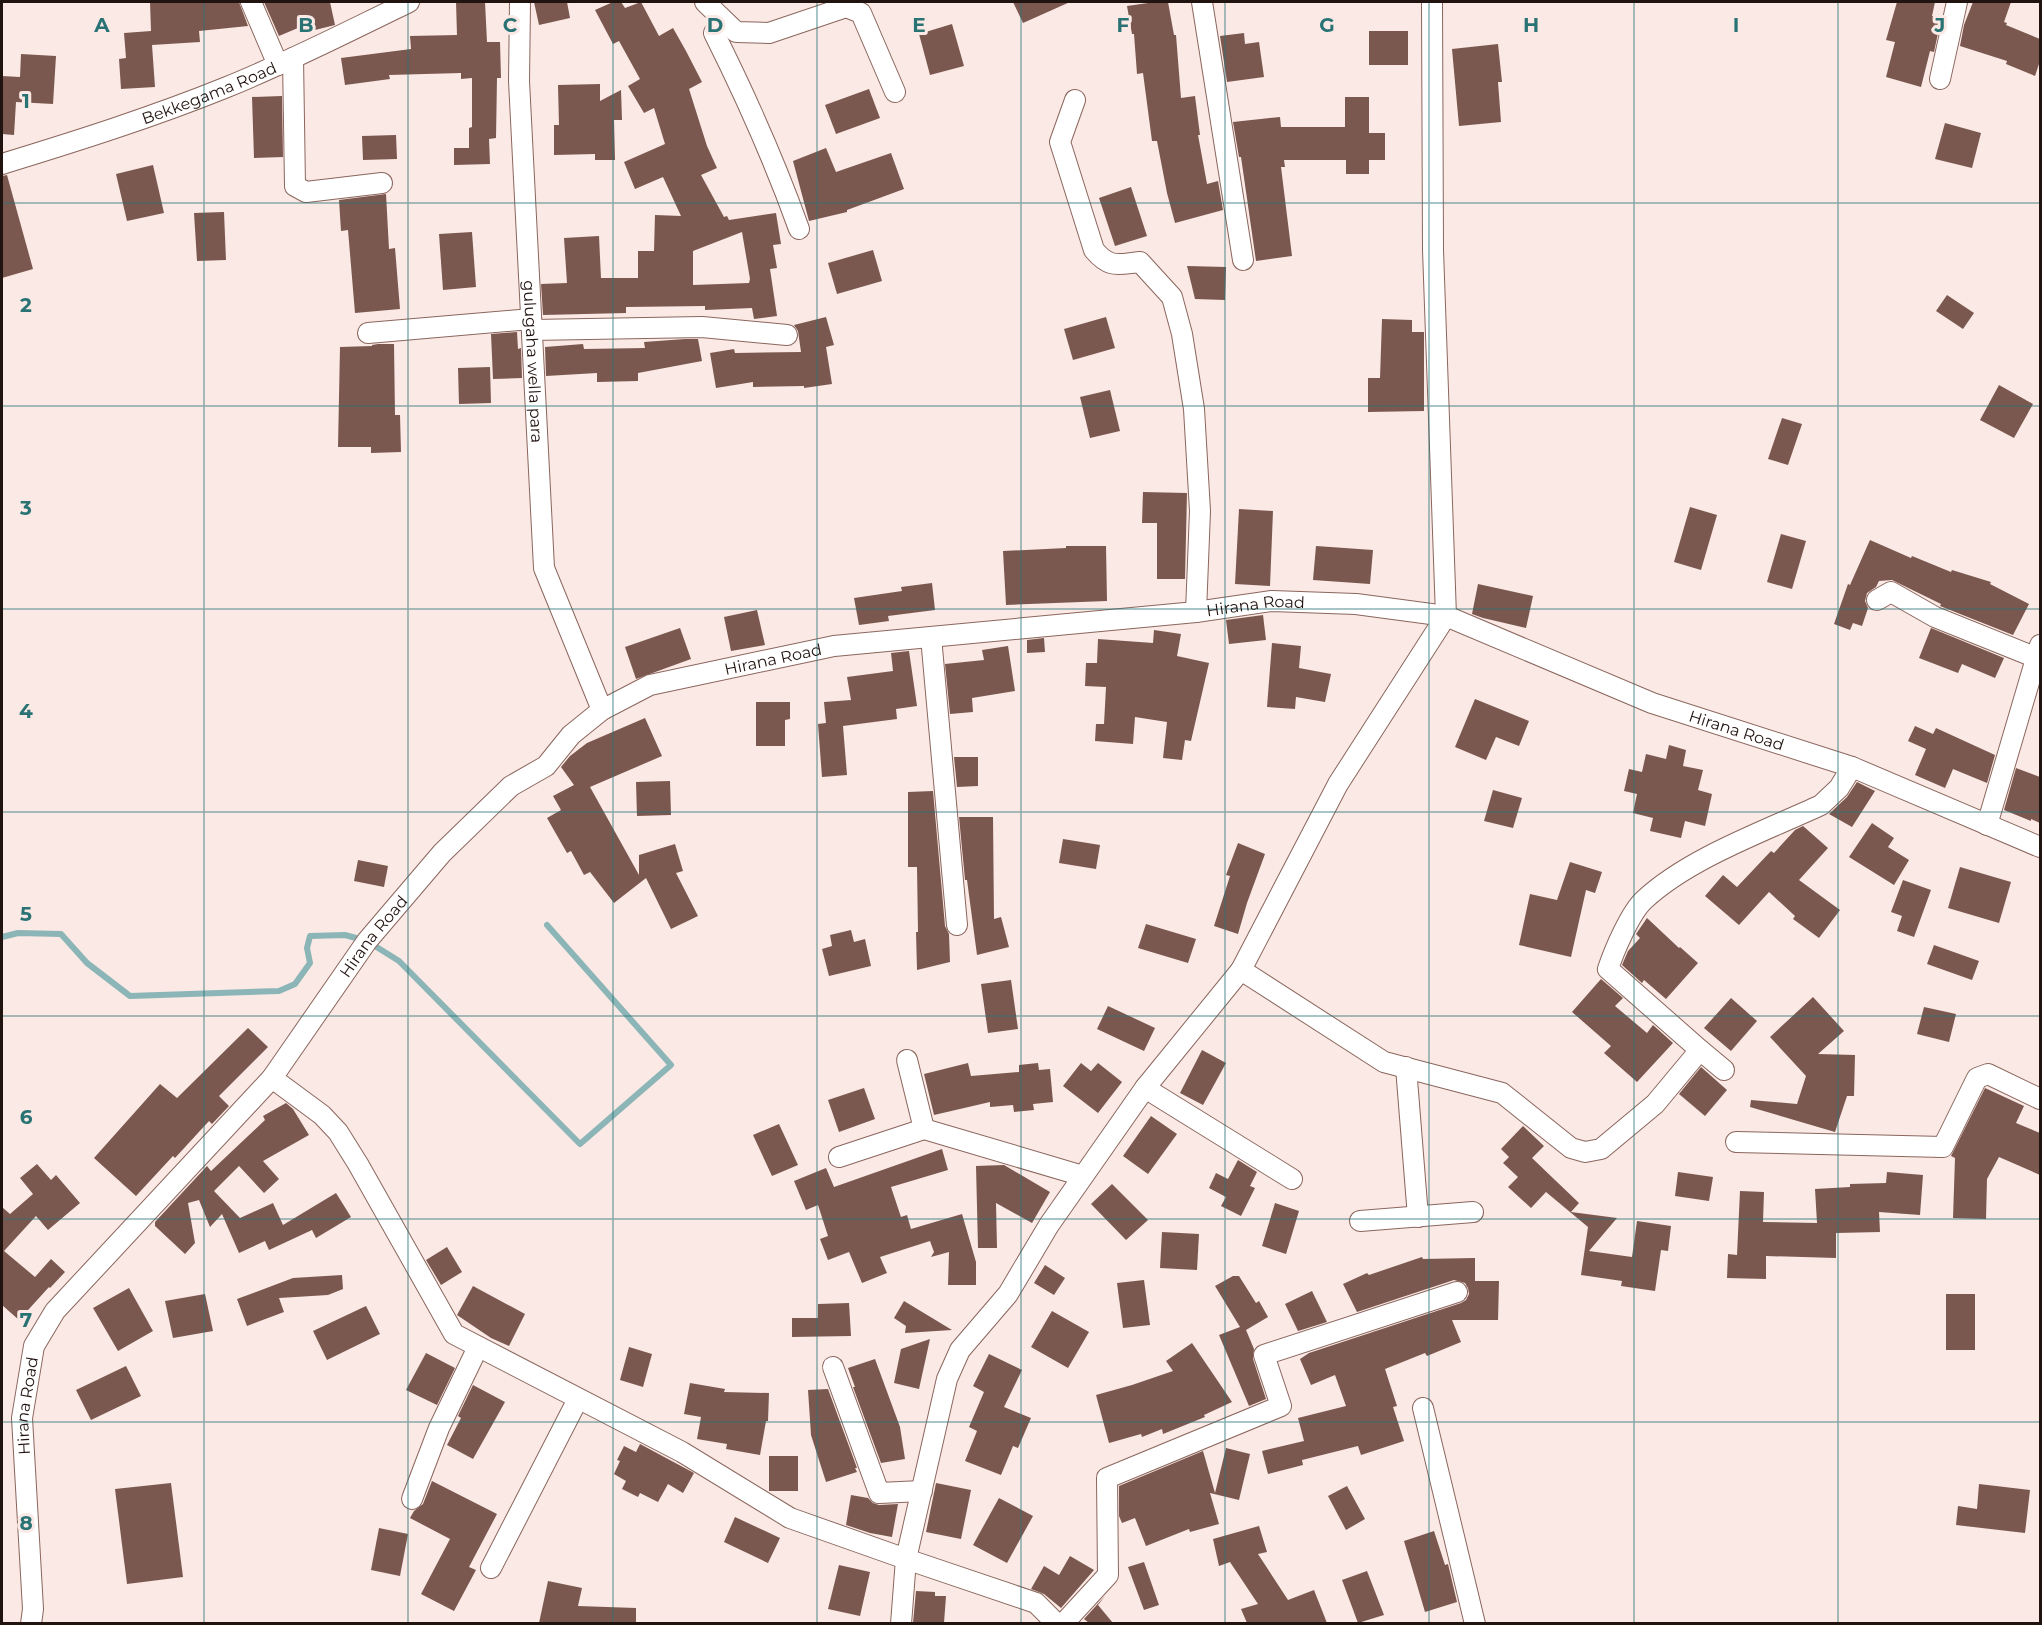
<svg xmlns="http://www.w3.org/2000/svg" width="2042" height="1625" viewBox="0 0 2042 1625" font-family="Montserrat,sans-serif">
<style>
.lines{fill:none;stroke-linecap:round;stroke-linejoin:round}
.stream{stroke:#8bb5b6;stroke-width:6}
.building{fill:#7b584f;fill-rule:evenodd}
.minor-casing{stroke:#8b665d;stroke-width:22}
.minor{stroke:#fff;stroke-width:20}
.grid{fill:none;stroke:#297375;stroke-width:1.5;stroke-opacity:0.55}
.labels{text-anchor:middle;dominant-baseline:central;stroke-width:6;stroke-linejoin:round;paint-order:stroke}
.street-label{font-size:16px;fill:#211310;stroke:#fae9e5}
.grid-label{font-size:20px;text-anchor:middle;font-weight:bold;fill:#297375;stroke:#fae9e5;stroke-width:6;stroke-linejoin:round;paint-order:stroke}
</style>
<rect width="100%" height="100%" fill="#fae9e5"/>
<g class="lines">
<polyline class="stream" points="2,937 18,933 61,934 87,963 130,996 279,991 295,984 310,963 307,948 310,936 345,935 367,941 399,961 580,1144 671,1065 547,925"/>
</g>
<g class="building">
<polygon points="150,2 239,2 248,26 199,31 200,42 152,45 155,87 121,89 119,59 126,58 124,33 151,31"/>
<polygon points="264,2 330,2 335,25 307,32 305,25 279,36"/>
<polygon points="456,2 485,2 487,42 500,42 501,78 497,78 496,138 489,139 490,164 454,165 454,148 469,148 469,128 472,127 472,78 461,79 461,73 389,75 390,79 345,85 341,58 411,49 410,36 457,35"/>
<polygon points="534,2 567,2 570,18 539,25"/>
<path d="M613 2H621L625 8 641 2 659 36 673 28 686 51 702 82 689 89 707 146 717 168 701 175 724 217 727 216 729 220 776 213 781 244 773 245 777 268 770 269 777 316 754 319 752 308 705 310V306L626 307V313L543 315 541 284 567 283 564 238 599 236 601 278H638V251H654L655 215 681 216 663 177 635 189 624 162 665 144 654 108 644 113 628 86 640 79 619 41 613 44 595 10ZM742 232 750 279 749 283 693 285V251Z"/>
<polygon points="1013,2 1070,2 1023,23"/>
<polygon points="1155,2 1168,2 1174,35 1176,35 1181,98 1195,96 1200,135 1198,135 1207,184 1218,181 1223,210 1175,223 1167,193 1157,141 1152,141 1143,73 1137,74 1134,34 1132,34 1127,6"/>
<polygon points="1897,2 1935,2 1932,16 1941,19 1934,52 1930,51 1921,87 1886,77 1895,42 1886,40"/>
<polygon points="1973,2 2011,2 2004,22 2007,23 2006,25 2040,39 2040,61 2035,76 2006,64 2007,61 1960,46 1964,25"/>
<polygon points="952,24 964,66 930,75 919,34"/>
<rect x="1369" y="31" width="39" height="34"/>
<polygon points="1244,33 1245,44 1259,42 1264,77 1227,82 1220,36"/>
<polygon points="1498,44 1502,82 1498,82 1501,122 1459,126 1452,49"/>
<polygon points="21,54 56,56 53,104 16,102 14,135 2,134 2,76 20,77"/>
<polygon points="600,84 600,101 621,90 622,120 614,120 615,160 595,160 595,154 554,155 554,125 559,125 558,85"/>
<polygon points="869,89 880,118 836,134 825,105"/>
<polygon points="282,96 283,157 254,158 252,97"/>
<polygon points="1345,97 1369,97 1369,133 1385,133 1385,160 1369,160 1369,174 1346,174 1346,160 1284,160 1285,167 1281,167 1292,256 1256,261 1241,157 1239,157 1233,122 1280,117 1281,127 1345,127"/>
<polygon points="1945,123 1981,133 1972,168 1935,159"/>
<polygon points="396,135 397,159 363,160 362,136"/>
<polygon points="826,148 836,172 891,153 904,189 847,210 847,212 809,221 793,161"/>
<polygon points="153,165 164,213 127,221 116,174"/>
<polygon points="7,175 33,269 2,278 2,176"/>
<polygon points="1131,187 1147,236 1115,246 1099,198"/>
<polygon points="386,194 389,249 395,248 400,309 355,313 348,230 341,231 339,200"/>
<polygon points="224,212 226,260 197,261 194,213"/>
<polygon points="472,232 476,287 443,290 439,234"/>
<polygon points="873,250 882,281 837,294 828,263"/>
<polygon points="1187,266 1226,267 1225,300 1195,299"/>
<polygon points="1947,295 1974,313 1963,329 1936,311"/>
<polygon points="826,317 834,345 826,347 832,384 804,388 804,386 753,387 753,382 716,388 710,353 734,349 735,353 801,352 798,331 794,325"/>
<polygon points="1106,317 1115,348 1073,360 1064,329"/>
<polygon points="1382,319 1412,320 1412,332 1424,332 1424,411 1368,412 1368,378 1380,378"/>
<polygon points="517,332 518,349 521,348 522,378 493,379 491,334"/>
<polygon points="685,339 698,339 702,361 638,373 638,381 597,382 597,373 546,376 545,347 583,344 584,349 645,348 644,342"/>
<polygon points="378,344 394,344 395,415 400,415 401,452 371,453 371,447 338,447 340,347 372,346 372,345"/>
<polygon points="490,367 491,403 459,404 458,368"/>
<polygon points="1999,385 2033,404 2014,438 1980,420"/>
<polygon points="1110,390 1120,431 1090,438 1080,397"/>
<polygon points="1782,418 1802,424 1788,465 1768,459"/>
<polygon points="1143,492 1187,493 1185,579 1157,579 1157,523 1142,523"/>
<polygon points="1690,507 1717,515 1701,570 1674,562"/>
<polygon points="1239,509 1273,511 1270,586 1235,584"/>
<polygon points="1781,534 1806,541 1792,589 1767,582"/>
<polygon points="1870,540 1911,558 1912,556 1951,572 1952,570 1991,582 1990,584 2029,604 2013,635 1940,606 1941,604 1892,580 1879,581 1876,587 1867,593 1865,601 1868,608 1862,626 1853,623 1850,630 1834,624 1848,584 1850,585"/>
<polygon points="1066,546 1106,546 1107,601 1006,605 1003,551 1066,548"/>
<polygon points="1316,546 1373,550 1370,584 1313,580"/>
<polygon points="932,583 935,610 888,616 889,621 859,625 854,598 902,591 901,587"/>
<polygon points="1478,584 1533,596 1526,628 1483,618 1472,614"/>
<polygon points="757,610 765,645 731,651 724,617"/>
<polygon points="1263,615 1266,640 1229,644 1226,620"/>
<polygon points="680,628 691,659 636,679 625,647"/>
<polygon points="1931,628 2004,658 1995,678 1962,664 1958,673 1919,658"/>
<polygon points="1154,630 1181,634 1177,656 1209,663 1191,741 1185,740 1182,760 1163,758 1167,722 1135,717 1133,744 1095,741 1096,724 1104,724 1106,687 1085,686 1086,663 1097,663 1098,639 1153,643"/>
<polygon points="1044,638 1045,652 1027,653 1027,640"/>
<polygon points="1272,643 1301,646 1299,668 1331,674 1325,702 1296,697 1295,709 1267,707"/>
<polygon points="1008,646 1015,691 972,698 973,712 950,714 945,664 984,660 982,650"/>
<polygon points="909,651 917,706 896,709 897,719 843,726 847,775 822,777 818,724 826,723 824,702 851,700 847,677 893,671 891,653"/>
<polygon points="1475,699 1529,721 1519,746 1496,737 1486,760 1455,747"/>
<polygon points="756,702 790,702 790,719 785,720 785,746 756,746"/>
<polygon points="645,718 662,756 590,787 639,875 639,855 675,844 683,871 676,873 698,916 671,929 646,878 614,903 590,872 584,875 571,851 567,853 547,818 561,810 553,796 574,785 561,767 570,756 587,743"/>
<polygon points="1915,726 1933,734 1936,728 1995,755 1987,783 1953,769 1945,788 1915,775 1926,749 1908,741"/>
<polygon points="1669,745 1686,750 1683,766 1703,770 1698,790 1712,794 1705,826 1685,821 1681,838 1650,831 1653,818 1633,813 1637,794 1624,791 1629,769 1642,772 1646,754 1666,759"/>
<polygon points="954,757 978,757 978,786 957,787"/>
<polygon points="2016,768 2040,777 2040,823 2031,819 2031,821 2004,810"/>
<polygon points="670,781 671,815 637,816 636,782"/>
<polygon points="1857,782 1875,791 1852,827 1829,814 1847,797"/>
<polygon points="1493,790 1522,798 1513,828 1484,821"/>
<polygon points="933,791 945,926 949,934 950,962 917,970 916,932 918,932 917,867 908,867 908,792"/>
<polygon points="959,817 993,817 994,919 1001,917 1009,947 977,955 967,880 965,880"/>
<polygon points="1872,823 1894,838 1888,847 1909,860 1894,885 1849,857"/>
<polygon points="1803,826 1828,848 1799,880 1840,910 1819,938 1793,919 1795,916 1769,892 1739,925 1705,896 1723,875 1737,887 1771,851 1774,853 1795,830"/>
<polygon points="1063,839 1100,845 1096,869 1059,863"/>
<polygon points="1238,843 1265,854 1247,903 1238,934 1214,926 1230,876 1226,875"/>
<polygon points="358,860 388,866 384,887 354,881"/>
<polygon points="1570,862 1602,872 1595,893 1586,890 1571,957 1519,945 1530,894 1557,900"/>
<polygon points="1960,867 2011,882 1999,923 1948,908"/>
<polygon points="1903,880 1931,890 1914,937 1897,931 1902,916 1891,912"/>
<polygon points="1647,918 1679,948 1680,947 1698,963 1666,999 1644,980 1642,983 1622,965 1628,951 1640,938 1636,934"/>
<polygon points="1146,924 1196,939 1188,963 1138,948"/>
<polygon points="851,930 854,942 865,939 871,966 829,976 822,949 832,946 830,935"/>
<polygon points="1934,945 1979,961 1972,980 1927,964"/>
<polygon points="1601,979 1623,998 1615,1006 1647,1033 1653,1025 1673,1043 1637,1082 1604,1053 1611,1046 1572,1012"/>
<polygon points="1011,980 1018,1029 988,1033 981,984"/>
<polygon points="1813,997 1844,1031 1818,1054 1855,1055 1854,1096 1847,1096 1835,1132 1750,1107 1751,1100 1797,1104 1806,1076 1770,1037"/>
<polygon points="1731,998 1757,1021 1731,1051 1704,1028"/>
<polygon points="1108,1006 1155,1028 1144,1051 1097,1029"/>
<polygon points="1924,1007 1956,1014 1949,1042 1917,1034"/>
<polygon points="248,1028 268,1047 219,1096 229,1106 212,1124 209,1121 175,1158 173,1156 136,1196 94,1158 160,1084 177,1098"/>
<polygon points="1202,1050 1226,1063 1203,1105 1180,1093"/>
<polygon points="968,1063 971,1076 1019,1072 1019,1065 1038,1063 1039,1070 1050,1069 1053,1102 1033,1104 1034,1110 1014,1112 1013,1105 990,1107 990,1102 934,1115 924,1074"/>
<polygon points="1081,1063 1091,1071 1098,1063 1122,1082 1098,1113 1063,1086"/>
<polygon points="1701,1067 1727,1090 1705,1116 1679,1094"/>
<polygon points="864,1088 875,1119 839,1132 828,1100"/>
<polygon points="1985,1088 2024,1106 2016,1123 2040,1133 2040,1175 1999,1157 1987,1179 1986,1219 1953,1218 1955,1158 1951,1156"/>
<polygon points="286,1103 293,1109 309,1135 263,1161 279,1179 264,1193 239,1166 214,1191 240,1218 273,1203 283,1225 336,1193 351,1217 316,1238 312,1230 269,1250 265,1241 239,1253 222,1214 210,1227 199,1200 188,1203 195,1243 185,1254 155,1226 155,1222 207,1166 211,1171 265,1120 263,1116"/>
<polygon points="1151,1116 1177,1134 1148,1174 1123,1156"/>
<polygon points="779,1124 798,1165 772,1176 753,1135"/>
<polygon points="1523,1126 1544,1146 1532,1158 1579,1203 1571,1212 1617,1218 1589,1251 1632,1257 1637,1221 1671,1226 1668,1251 1661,1250 1655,1291 1621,1286 1622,1281 1581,1275 1588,1227 1546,1192 1531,1208 1508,1187 1518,1177 1503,1163 1509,1157 1501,1149"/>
<polygon points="942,1149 948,1170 891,1187 901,1217 907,1215 911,1229 962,1214 976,1262 976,1285 948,1285 949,1252 931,1257 934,1252 930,1241 880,1257 887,1273 862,1283 849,1252 828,1260 820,1239 828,1236 818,1205 806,1210 794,1181 826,1168 834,1187"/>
<polygon points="1238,1160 1257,1172 1250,1186 1255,1188 1241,1216 1221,1206 1226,1197 1209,1188 1216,1173 1228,1179"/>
<polygon points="37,1164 51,1180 56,1175 80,1203 48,1230 36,1216 4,1251 35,1277 51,1259 65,1272 50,1288 49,1287 19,1320 2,1305 2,1207 10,1214 33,1194 20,1178"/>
<polygon points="1004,1165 1050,1192 1032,1223 996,1203 997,1248 978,1248 976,1166"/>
<polygon points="1678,1172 1713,1177 1709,1201 1675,1196"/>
<polygon points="1887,1172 1923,1175 1920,1215 1879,1212 1880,1232 1836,1233 1836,1258 1766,1256 1766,1279 1727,1278 1728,1254 1737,1255 1740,1191 1764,1192 1763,1222 1817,1223 1815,1189 1850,1187 1850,1184 1886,1183"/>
<polygon points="1112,1184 1148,1220 1126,1240 1091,1204"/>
<polygon points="1275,1203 1299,1211 1286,1254 1262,1246"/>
<polygon points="1162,1232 1199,1234 1197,1270 1160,1268"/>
<polygon points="447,1247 462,1272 441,1285 426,1260"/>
<polygon points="1422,1257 1423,1259 1475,1258 1475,1281 1499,1281 1498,1320 1452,1320 1461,1342 1427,1356 1425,1353 1385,1369 1397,1406 1393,1407 1404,1441 1361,1455 1358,1446 1302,1460 1303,1465 1268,1474 1262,1451 1304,1441 1298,1418 1346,1406 1335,1375 1311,1385 1300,1359 1309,1353 1461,1303 1466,1300 1469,1294 1468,1288 1465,1283 1454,1280 1357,1312 1343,1284 1367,1273 1369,1275"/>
<polygon points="1045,1265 1065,1278 1054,1295 1034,1283"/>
<polygon points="342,1275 343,1289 328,1295 279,1298 284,1312 247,1326 237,1299 293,1278"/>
<polygon points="1233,1276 1239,1276 1256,1303 1259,1301 1268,1317 1246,1330 1254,1349 1253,1359 1266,1399 1249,1406 1219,1335 1240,1327 1215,1286"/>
<polygon points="1144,1280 1150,1325 1123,1328 1117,1283"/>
<polygon points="473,1286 525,1314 509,1346 491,1338 457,1315"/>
<polygon points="129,1288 153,1331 118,1351 93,1308"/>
<polygon points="1312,1291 1327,1322 1298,1331 1285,1304"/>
<polygon points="205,1294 213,1331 173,1338 165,1301"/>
<rect x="1946" y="1294" width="29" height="56"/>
<polygon points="904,1301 952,1330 905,1333 906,1326 894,1318"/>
<polygon points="849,1303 851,1336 792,1337 792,1318 818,1318 818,1304"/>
<polygon points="366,1306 380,1334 327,1360 313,1331"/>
<polygon points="1052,1311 1089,1332 1068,1368 1031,1347"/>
<polygon points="930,1339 919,1389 894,1383 901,1349"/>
<polygon points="1192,1343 1232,1402 1204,1415 1205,1417 1163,1434 1162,1429 1142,1437 1141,1434 1109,1443 1096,1395 1132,1385 1173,1371 1166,1361"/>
<polygon points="629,1347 652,1354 643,1387 620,1380"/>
<polygon points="426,1353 455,1368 437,1405 406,1390"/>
<polygon points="989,1354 1022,1370 1004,1407 1031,1418 1018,1448 1013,1446 1001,1475 965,1461 977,1431 969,1427 984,1392 973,1386"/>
<polygon points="875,1359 900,1427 905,1459 881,1463 853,1387 855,1387 848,1368"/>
<polygon points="126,1366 141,1396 91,1420 76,1390"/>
<polygon points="690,1383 725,1389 724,1392 769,1393 768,1421 766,1421 760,1455 726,1449 727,1444 697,1439 701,1417 684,1414"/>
<polygon points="473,1385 505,1402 473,1459 447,1445 461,1418 458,1416"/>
<polygon points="828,1389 857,1468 855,1468 857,1472 826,1482 811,1435 808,1390"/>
<polygon points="640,1444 694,1473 683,1493 668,1484 658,1502 640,1493 638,1497 622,1489 626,1481 614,1474 620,1461 617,1460 624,1446 636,1452"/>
<polygon points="1226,1448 1250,1454 1239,1500 1210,1493 1219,1524 1190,1532 1189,1529 1146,1546 1135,1518 1122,1523 1119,1516 1119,1486 1203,1451 1215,1493"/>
<rect x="769" y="1456" width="29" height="35"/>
<polygon points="432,1481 497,1514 469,1567 476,1570 454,1611 421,1594 450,1539 410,1518 414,1511 423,1504"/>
<polygon points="171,1483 183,1577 127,1584 115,1489"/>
<polygon points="936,1483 971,1490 961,1539 926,1532"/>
<polygon points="1979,1484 2030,1490 2025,1533 1956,1525 1958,1506 1977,1509"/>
<polygon points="1347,1486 1365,1519 1346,1530 1328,1496"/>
<polygon points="851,1495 868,1498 873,1503 879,1505 898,1504 892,1537 870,1533 846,1525"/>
<polygon points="999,1498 1033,1516 1007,1563 973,1545"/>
<polygon points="735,1517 780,1538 768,1563 724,1542"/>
<polygon points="1259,1526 1267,1552 1258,1554 1288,1600 1314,1590 1327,1623 1247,1623 1241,1609 1258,1604 1230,1562 1219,1566 1213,1539"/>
<polygon points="379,1528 408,1534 400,1576 371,1570"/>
<polygon points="1434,1531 1445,1565 1448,1564 1457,1602 1425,1612 1404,1541"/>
<polygon points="1070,1556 1094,1570 1061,1608 1044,1594 1031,1589 1044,1566 1059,1575"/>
<polygon points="1144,1562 1159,1605 1144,1610 1128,1567"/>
<polygon points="839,1565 870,1572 860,1616 828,1609"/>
<polygon points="1367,1571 1384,1615 1358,1623 1342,1580"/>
<polygon points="548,1581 582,1588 578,1606 636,1608 636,1623 539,1623"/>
<polygon points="916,1591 935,1592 935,1596 946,1596 944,1623 913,1623"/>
<polygon points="1105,1596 1098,1605 1113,1623 1089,1623 1084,1619"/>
</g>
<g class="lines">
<g class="minor-casing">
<g id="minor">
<polyline points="251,2 278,65"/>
<path id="s1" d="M520 2 519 81 544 568 602 710"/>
<polyline points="705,2 736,32 769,33 846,7 861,13 895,92"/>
<polyline points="1202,2 1243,260"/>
<path d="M722 19 714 33C746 97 775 162 799 229"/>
<polyline points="293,58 295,186 306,192 382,183"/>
<polyline points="1940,79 1957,2"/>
<path d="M1075 100 1060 142 1094 250C1110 269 1118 264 1140 262L1172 297 1182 334 1194 409 1200 511 1196 612"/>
<path id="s2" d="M2 164C77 141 153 117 227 87 289 62 349 31 409 2"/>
<polyline points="532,330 702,327 787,335"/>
<polyline points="368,333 531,319"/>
<polyline points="1877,600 1891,592 1935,617 2037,658"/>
<polyline points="931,637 957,925"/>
<polyline points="1987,825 2040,645"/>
<path d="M1241 970 1384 1062 1502 1093 1571 1148 1585 1152 1601 1149 1655 1104 1700 1050 1608 969C1614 951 1630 913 1644 900 1689 858 1765 831 1821 805L1839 788 1852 767"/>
<polyline points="1700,1050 1724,1070"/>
<polyline points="907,1060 924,1129"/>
<polyline points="1406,1067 1418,1217"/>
<polyline points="272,1078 322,1115 338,1132 358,1164 454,1334 682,1452 790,1518 906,1559 1036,1603 1057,1624"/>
<polyline points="1145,1088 1292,1179"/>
<polyline points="1736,1142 1943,1147 1977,1078 1988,1074 2040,1099"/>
<polyline points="839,1157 924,1129 1083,1176"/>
<polyline points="1360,1221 1473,1212"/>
<polyline points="833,1367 879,1493 922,1491"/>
<polyline points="1423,1408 1475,1624"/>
<polyline points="412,1499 439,1428 478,1347"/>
<polyline points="491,1568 578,1399"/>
<path id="s3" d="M31 1624 33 1609 22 1418 34 1346 55 1311 272 1078 367 941 442 853 511 786 546 766 571 735 602 710 650 685 834 646 1196 612 1272 601 1356 604 1446 616 1652 703 1852 767 2040 847"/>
<polyline points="901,1624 906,1559 947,1379 960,1350 1008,1294 1049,1225 1145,1088 1241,970 1338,784 1446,616 1433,250 1432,2"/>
<polyline points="1063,1624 1108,1575 1107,1478 1281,1406 1264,1355 1457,1292"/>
</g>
</g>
<use href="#minor" class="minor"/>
</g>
<path class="grid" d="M204 2V1624M408 2V1624M613 2V1624M817 2V1624M1021 2V1624M1225 2V1624M1429 2V1624M1634 2V1624M1838 2V1624M2 203H2040M2 406H2040M2 609H2040M2 812H2040M2 1016H2040M2 1219H2040M2 1422H2040"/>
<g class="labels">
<g class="street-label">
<text stroke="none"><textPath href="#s2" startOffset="219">Bekkegama Road</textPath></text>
<text stroke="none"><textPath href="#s1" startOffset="360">gulugaha wella para</textPath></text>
<text stroke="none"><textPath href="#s3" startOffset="1803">Hirana Road</textPath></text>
<text stroke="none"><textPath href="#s3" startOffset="1317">Hirana Road</textPath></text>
<text stroke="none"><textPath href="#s3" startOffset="2307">Hirana Road</textPath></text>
<text stroke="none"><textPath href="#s3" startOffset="813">Hirana Road</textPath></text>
<text stroke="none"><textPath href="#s3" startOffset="219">Hirana Road</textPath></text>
</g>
</g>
<g class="grid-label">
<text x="102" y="32">A</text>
<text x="306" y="32">B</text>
<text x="510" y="32">C</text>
<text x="715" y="32">D</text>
<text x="919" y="32">E</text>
<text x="1123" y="32">F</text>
<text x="1327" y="32">G</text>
<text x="1531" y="32">H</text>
<text x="1736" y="32">I</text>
<text x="1940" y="32">J</text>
<text x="26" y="108">1</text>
<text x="26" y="312">2</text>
<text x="26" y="515">3</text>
<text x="26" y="718">4</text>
<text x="26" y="921">5</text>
<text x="26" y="1124">6</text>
<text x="26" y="1327">7</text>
<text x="26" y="1530">8</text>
</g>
<rect width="2042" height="1625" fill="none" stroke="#211310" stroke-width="6"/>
</svg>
